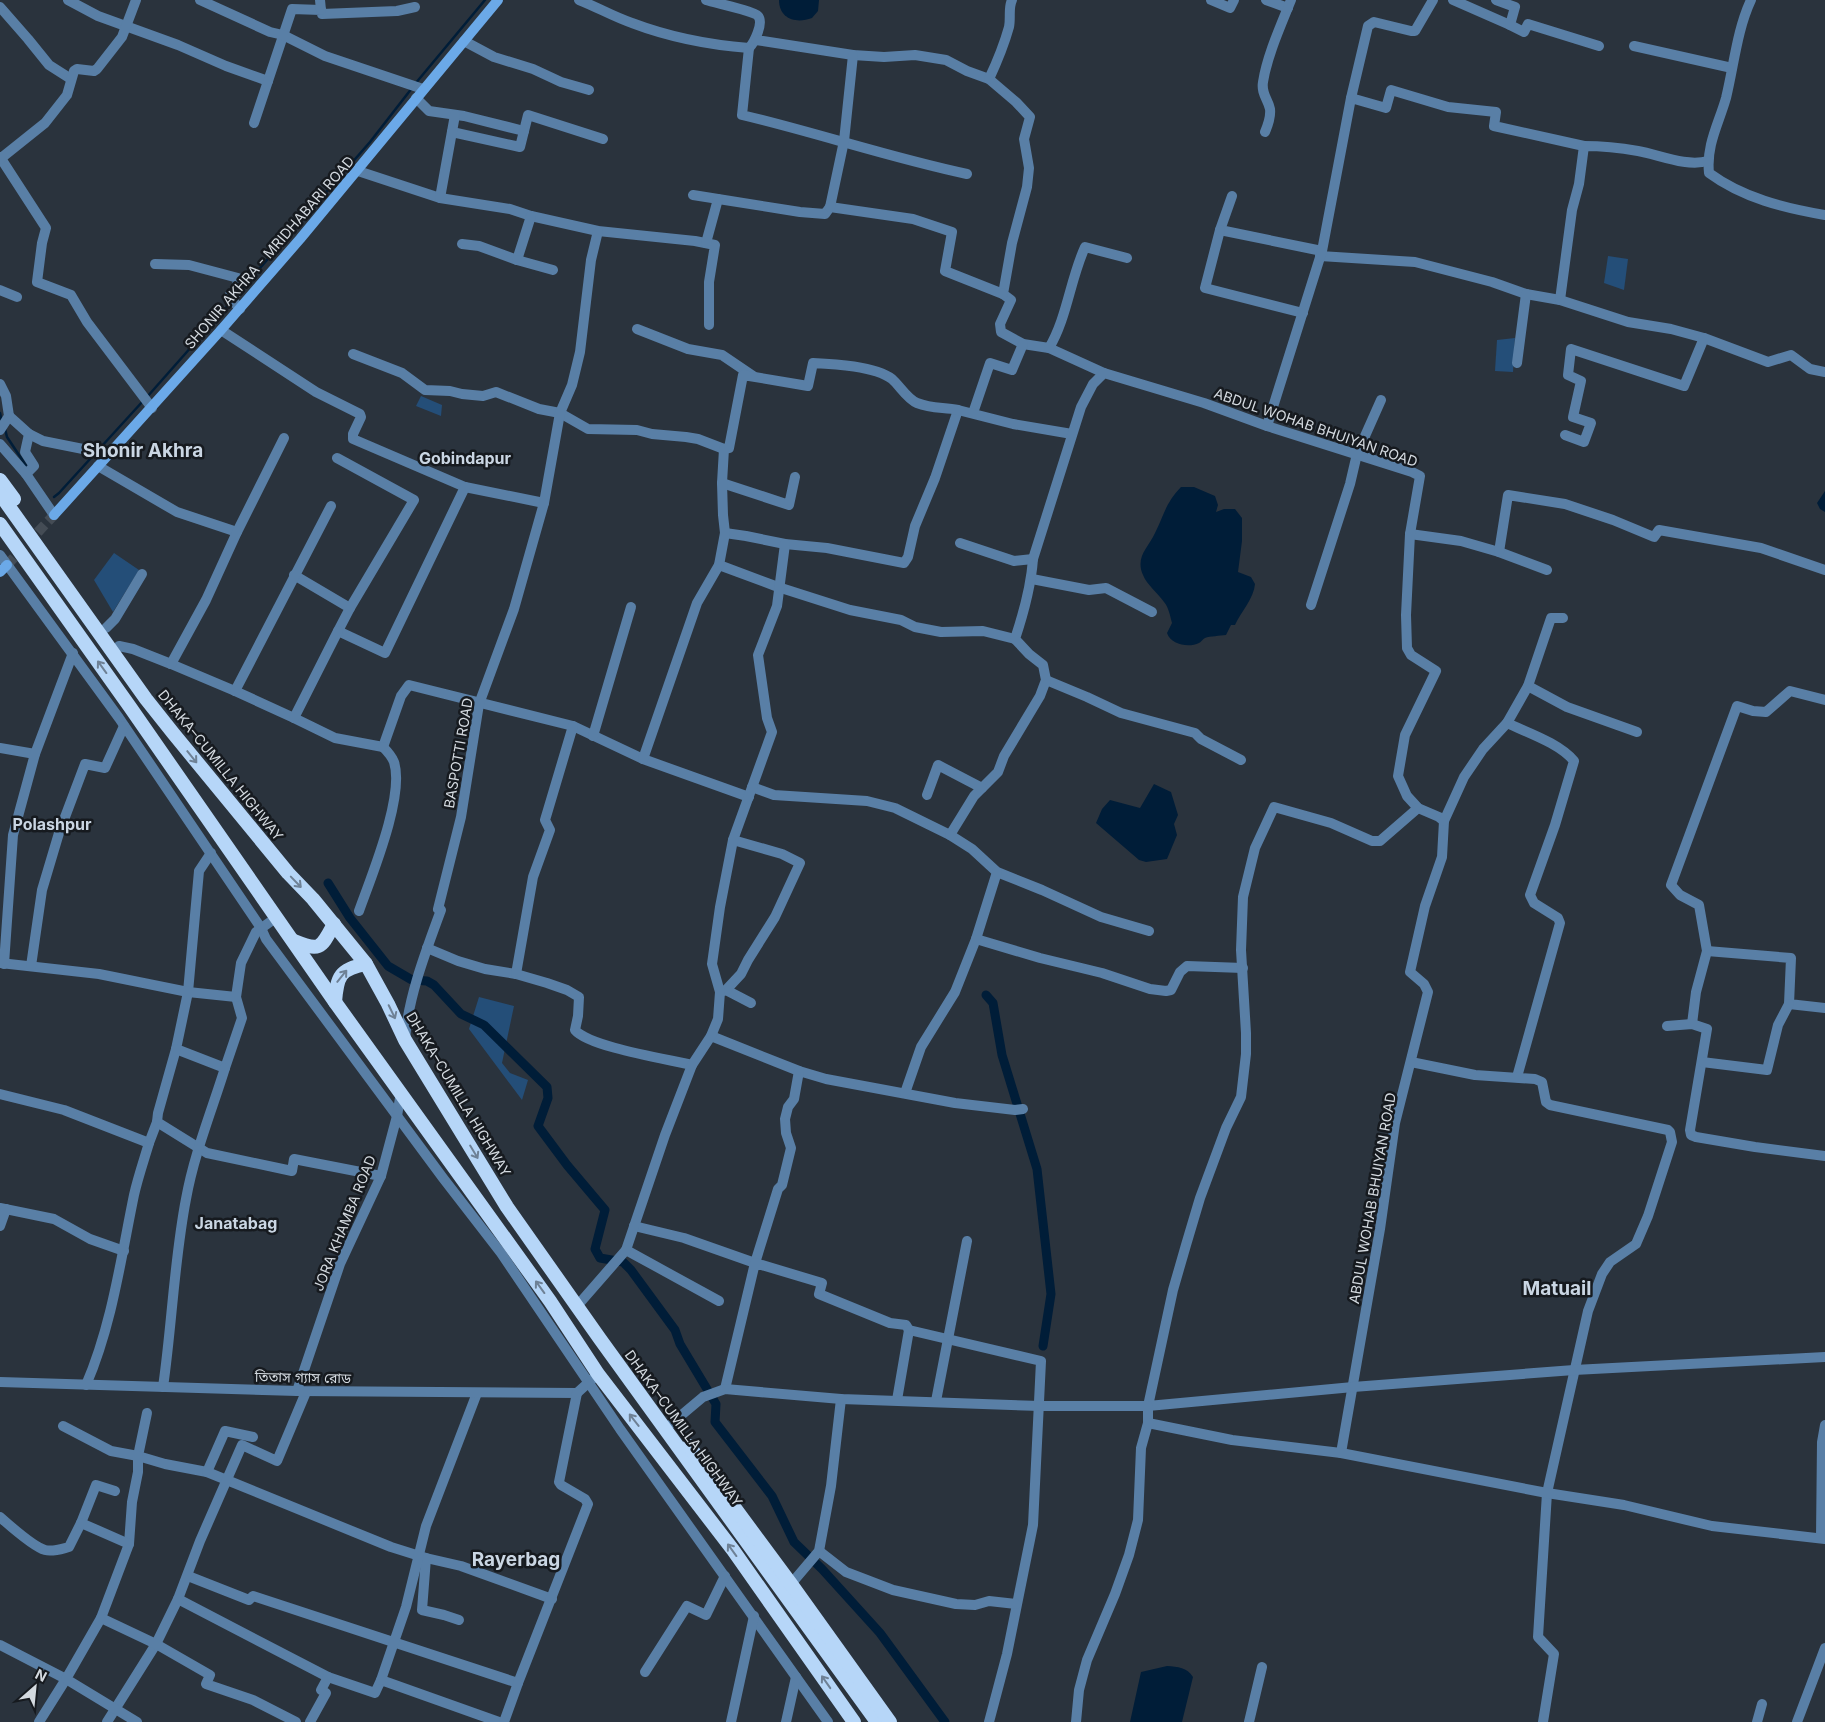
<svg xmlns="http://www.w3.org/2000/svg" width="1825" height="1722" viewBox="0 0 1825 1722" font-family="Inter,'Noto Sans Bengali',sans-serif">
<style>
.green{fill:#244e78}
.water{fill:#001d38}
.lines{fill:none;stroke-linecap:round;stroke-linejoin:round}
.stream{stroke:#001d38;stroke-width:2.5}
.canal{stroke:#001d38;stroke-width:9}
.secondary-tunnel{stroke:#444c55;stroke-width:10;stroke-dasharray:10 5;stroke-linecap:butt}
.minor{stroke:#597fa6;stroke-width:10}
.tertiary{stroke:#597fa6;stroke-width:10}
.secondary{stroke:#6ba9e8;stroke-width:10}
.trunk{stroke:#b6d6f8;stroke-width:14}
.oneway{stroke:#6e8196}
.labels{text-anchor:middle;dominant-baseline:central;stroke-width:5;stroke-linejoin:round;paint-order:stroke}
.street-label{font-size:14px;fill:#d4dae0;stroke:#161a1f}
.quarter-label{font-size:16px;font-weight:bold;fill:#cad6e3;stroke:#161a1f}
.district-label{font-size:19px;font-weight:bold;fill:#cad6e3;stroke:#161a1f}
</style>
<rect width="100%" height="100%" fill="#2a333d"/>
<g class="green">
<polygon points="1608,256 1628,259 1624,290 1604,283"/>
<polygon points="1515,338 1513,372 1495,371 1497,340"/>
<polygon points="421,396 442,405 441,416 416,406"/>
<polygon points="114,553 139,570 113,612 94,580"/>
<polygon points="479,997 514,1006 502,1063 510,1073 528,1080 522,1100 469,1029"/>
</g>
<g class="water">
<path d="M779 0H819L818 11 812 18C796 24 779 19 779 0Z"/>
<path d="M1181 487H1194L1215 496 1218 505 1216 512 1224 509H1235L1242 518V541L1238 572 1251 577 1255 584C1254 598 1241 612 1235 625H1231L1226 635C1220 636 1210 636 1205 638 1203 639 1201 642 1199 643 1189 648 1171 645 1167 633L1172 623C1170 616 1169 608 1164 602 1158 593 1147 585 1143 575 1135 557 1148 548 1155 533 1165 513 1165 504 1181 487Z"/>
<polygon points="1825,491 1825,512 1820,509 1817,503"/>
<polygon points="1154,784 1171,792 1178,815 1174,824 1177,835 1167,859 1146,862 1139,860 1096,823 1102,809 1110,800 1140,808"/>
<path d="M1167 1666C1178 1667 1187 1667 1193 1677L1182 1722H1130L1141 1672Z"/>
</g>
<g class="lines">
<g class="stream">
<polyline points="415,84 485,0"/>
<polyline points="239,292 370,142 412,88"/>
<polyline points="147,397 231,302"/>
<polyline points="0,413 2,422"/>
<polyline points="5,429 7,437 27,467"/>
<polyline points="54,497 59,493 143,401"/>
</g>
<g class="canal">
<polyline points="328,883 350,918 388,966 412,980 427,981 434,985 461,1014 484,1025 547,1087 548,1098 538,1126 567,1165 605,1210 595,1249 600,1258 623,1262 631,1270 675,1330 680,1344 716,1404 715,1422 772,1496 794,1542 822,1569 880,1633 945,1722"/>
<polyline points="986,995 993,1003 1002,1055 1037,1169 1051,1294 1043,1346"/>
</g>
<polyline class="secondary-tunnel" points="7,565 54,515"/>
<g class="minor">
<polyline points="68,0 98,16 178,45 226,66 268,81 292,9 321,10 322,14 397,11 415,7"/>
<polyline points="200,0 270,32 283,35 325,56 423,89"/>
<polyline points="320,0 321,10"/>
<path d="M579 0C597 7 614 17 632 23 669 37 710 45 749 48"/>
<path d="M706 0C715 3 754 11 758 16 764 23 754 43 749 48L742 115C818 133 891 158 967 174"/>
<polyline points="1211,0 1230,8 1234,0"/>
<polyline points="1266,0 1288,8"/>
<polyline points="1453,0 1510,25"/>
<polyline points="1496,0 1515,7 1510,25 1524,32 1528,24 1599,46"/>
<path d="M1751 0C1737 30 1734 65 1726 98 1719 123 1706 145 1709 173 1743 198 1784 208 1825 215"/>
<polyline points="0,7 28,39 49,65 71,79"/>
<polyline points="756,40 853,55 884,57 915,55 946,60 967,71 989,79 1016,102 1030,117 1024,139 1029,168 1027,187 1012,243 1003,294 1011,300 1000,324 1001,332 1023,344 1049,348 1104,373"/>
<polyline points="464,41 494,57 533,69 561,82 589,90"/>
<polyline points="1634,46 1732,68"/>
<path d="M989 79C997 62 1004 45 1009 27 1011 18 1008 8 1012 0"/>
<polyline points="416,98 429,111 464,116 524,131"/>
<polyline points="1351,98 1386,108 1391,90 1448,107 1496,112 1494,126 1584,146"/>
<polyline points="254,123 268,81"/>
<polyline points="452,132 520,147 528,115 603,139"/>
<path d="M1265 132C1268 125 1271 117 1270 109 1268 99 1261 94 1263 82 1267 56 1281 25 1291 0"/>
<polyline points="0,157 46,228 42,243 37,282 71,295 87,322 152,408"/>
<polyline points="0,159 45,123 67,95 74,71 77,69 94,71 97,69 122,37 136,0"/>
<polyline points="358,171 440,198 510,209 531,216 598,231 695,241 715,245 709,282 709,325"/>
<polyline points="693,195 800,212 825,214 830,207 913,219 952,232 945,271 1003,294"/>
<polyline points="1232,196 1220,230 1322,251"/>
<polyline points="440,198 455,115"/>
<polyline points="830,207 844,141 853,55"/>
<polyline points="1220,230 1205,288 1303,313"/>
<polyline points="706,243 718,199"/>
<polyline points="462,244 479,246 517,260 531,216"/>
<polyline points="1320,256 1415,262 1492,282 1526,294 1560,300 1628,322 1671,329 1704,338 1768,362 1791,355 1810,369 1825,372"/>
<polyline points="517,260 553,270"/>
<polyline points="155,264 189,265 238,278 236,293 229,296 240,309"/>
<polyline points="0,290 17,297"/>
<path d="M1560 300 1572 210 1579 184 1584 146C1602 146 1621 148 1638 151 1660 155 1686 167 1708 161"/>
<polyline points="637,329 688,349 722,355 753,376"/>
<polyline points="221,330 316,392 360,414 361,417 353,434 353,439 465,487 544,503"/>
<path d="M1049 348C1067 318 1070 280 1085 247L1127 258"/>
<polyline points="353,354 402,373 425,390 450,391 462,394 483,396 496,392 539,409 560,413 588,429 637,430 652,434 686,437 698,439 724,449"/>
<polyline points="1517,363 1526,294"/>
<polyline points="0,384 6,396 9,416 0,430"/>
<polyline points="973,413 990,363 1012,370 1023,344"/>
<polyline points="9,416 29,434 25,452 34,466 26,474"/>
<polyline points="1267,426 1322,251 1351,98 1368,26 1374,22 1411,31 1415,31 1433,0"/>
<polyline points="29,434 43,441 83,449"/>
<polyline points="1565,435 1584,442 1591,423 1573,417 1581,381 1568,375 1571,349 1684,386 1704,338"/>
<polyline points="0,444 26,474 54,515"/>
<polyline points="337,458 414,500 350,608"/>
<polyline points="98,466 177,512 237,532"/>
<polyline points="722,483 789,505 795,477"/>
<polyline points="725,533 746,536 785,544 827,548 904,563 908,557 915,526 935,478 958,410"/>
<polyline points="1410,534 1461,541 1499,552 1547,570"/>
<polyline points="960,543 1014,561 1033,559"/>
<polyline points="1499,552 1508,495 1565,504 1613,520 1654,537 1659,530 1761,548 1825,570"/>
<polyline points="0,555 119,718 261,928 266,939 443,1178 501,1253 620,1429 828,1722"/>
<polyline points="719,565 778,587 850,610 901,620 915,627 941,632 983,631 1015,639"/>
<polyline points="294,575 350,608 338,631 385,653 465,487"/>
<polyline points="1032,579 1089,590 1106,588 1152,612"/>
<polyline points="1311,605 1350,484 1357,454 1381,400"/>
<polyline points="106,628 115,619 142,574"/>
<polyline points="119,646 133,649 171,664 235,691 294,718 335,738 383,747 401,696 409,685 573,726 643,759 749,797"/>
<polyline points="171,664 206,600 237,532 284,438"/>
<polyline points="1046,680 1087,697 1121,713 1195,733 1201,739 1241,760"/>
<polyline points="1528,686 1567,707 1637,732"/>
<polyline points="235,691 331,506"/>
<polyline points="294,718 338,631"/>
<path d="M1507 723C1528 733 1559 743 1574 761L1555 825 1530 895 1534 903 1558 918 1560 923 1517 1077"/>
<polyline points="593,736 631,607"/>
<polyline points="0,748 35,754"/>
<path d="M643 759 697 603 719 565 725 533 723 515 722 483 724 449 729 448 743 375 808 386 813 363C834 364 875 366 892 379 900 386 907 399 917 403 932 409 944 407 958 410L1013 424 1072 434"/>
<path d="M752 787 774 795 867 801 895 808 950 835 974 796 998 772 1004 756 1040 696 1046 680 1043 665 1029 654 1015 639C1024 612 1031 587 1033 559L1081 407 1093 384 1104 373 1204 403 1267 426 1412 472 1420 476 1410 534 1406 615 1407 648 1411 655 1436 671 1405 735 1398 776 1407 796 1418 808 1439 817 1444 821 1442 857 1425 906 1410 972 1424 984 1428 992 1395 1123 1380 1229 1341 1453"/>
<polyline points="927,795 938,765 982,788"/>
<polyline points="1444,821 1464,777 1483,749 1507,723 1528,686 1551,618 1563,618"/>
<polyline points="950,835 972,849 997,872 1042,890 1101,917 1149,931"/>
<polyline points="211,853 199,871 188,992 176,1049 225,1068 242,1018 236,997 241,963 256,932 277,917"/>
<path d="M359 911C371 877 405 796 394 762 392 757 387 751 383 747"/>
<polyline points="976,939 1040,958 1102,973 1150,989 1166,991 1171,990 1180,972 1187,966 1243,968"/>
<path d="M427 948 458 961 485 969 516 974 547 983 567 990 579 997 578 1016 575 1030C589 1047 667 1059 692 1065"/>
<polyline points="1707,951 1791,958 1789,1004 1825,1008"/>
<polyline points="0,963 99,974 188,992 236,997"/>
<polyline points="4,964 13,835 35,754 73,653"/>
<polyline points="31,966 42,890 59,833 85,764 105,768 124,726"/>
<polyline points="516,974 533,877 550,830 545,820 573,726"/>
<polyline points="726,990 751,1003"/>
<polyline points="720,992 726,990 741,974 748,960 775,917 800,863 782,854 733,840"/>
<polyline points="1692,1024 1696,992 1707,951 1699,905 1680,895 1671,885 1737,706 1753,711 1766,712 1790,691 1825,700"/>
<polyline points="1667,1026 1692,1024 1707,1029 1690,1130 1691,1135 1696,1137 1755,1147 1825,1156"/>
<polyline points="711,1036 799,1071 826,1079 955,1103 1015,1110 1023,1109"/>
<path d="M405 1040C408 997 426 951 441 910L438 909 461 817 479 704 514 609 544 503 560 413 572 385 580 352 591 260 598 231"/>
<polyline points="176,1049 158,1113 157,1122 207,1153 292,1171 294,1159 381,1176"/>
<polyline points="1411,1062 1475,1075 1535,1079 1542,1082 1546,1102 1550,1105 1668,1130 1670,1132 1672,1142 1648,1216 1636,1244 1610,1262 1602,1274 1588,1311 1547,1493 1538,1637 1554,1654 1543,1722"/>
<polyline points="1702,1062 1767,1070 1778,1025 1789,1004"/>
<polyline points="905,1093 921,1047 955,992 976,939 997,872"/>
<polyline points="0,1094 64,1110 149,1143 157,1122"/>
<polyline points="0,1208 54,1219 90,1239 124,1251"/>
<polyline points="0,1226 6,1209"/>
<polyline points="634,1226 684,1238 755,1263 778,1189 782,1185 791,1148 786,1133 785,1119 788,1107 794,1099 799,1071"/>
<polyline points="626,1250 719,1301"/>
<polyline points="578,1305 626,1250 665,1135 692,1065 711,1036 718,1019 720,992 712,964 720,907 733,840 772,732 767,718 758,655 777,606 785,544"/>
<path d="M86 1385C112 1325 121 1258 134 1195 138 1177 144 1160 149 1143"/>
<path d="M163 1387C172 1325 174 1261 186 1199 194 1154 212 1110 225 1068"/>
<polyline points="1353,1387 1148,1406 1173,1290 1186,1245 1200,1198 1226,1128 1241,1097 1246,1054 1246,1033 1241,950 1243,897 1255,848 1274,807 1331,823 1372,841 1380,841 1418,808"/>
<polyline points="725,1389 755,1263 822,1283 819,1294 890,1323 906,1325 909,1330 1041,1361 1033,1525 1007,1654 989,1722"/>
<polyline points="297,1391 340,1264 381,1176 397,1116 401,1092"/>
<polyline points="897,1400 909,1330"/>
<polyline points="936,1401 967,1241"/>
<polyline points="147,1413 138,1456 165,1464 207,1472"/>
<polyline points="63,1426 111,1451 138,1456 138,1472 132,1502 129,1544"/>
<polyline points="253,1437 225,1431 207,1472 391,1547 426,1558 461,1566 552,1599"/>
<path d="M0 1517C9 1525 34 1547 45 1550 53 1552 61 1549 69 1547L81 1523 96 1485 115 1491"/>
<polyline points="81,1523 129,1544 101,1618"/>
<polyline points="1821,1538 1822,1442 1825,1425"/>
<polyline points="819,1551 846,1572 893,1590 956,1604 975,1605 989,1601 1016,1604"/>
<polyline points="426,1558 422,1610 444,1615 459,1620"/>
<polyline points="188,1576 249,1600 253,1596 518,1683"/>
<polyline points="791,1584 819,1551 831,1486 841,1399"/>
<polyline points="178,1599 328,1677 375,1693 381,1680 499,1722"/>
<polyline points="0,1645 66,1679 39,1722"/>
<polyline points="645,1672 687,1606 706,1615 725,1576"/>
<polyline points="381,1680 406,1607 426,1526 477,1393"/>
<polyline points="107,1722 156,1644 178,1599 200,1541 242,1445 277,1461 306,1392"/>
<polyline points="137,1722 66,1679 101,1618 156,1644 210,1675 206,1684 253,1700 296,1722"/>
<polyline points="310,1722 326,1693 321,1690 328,1677"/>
<polyline points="731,1722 754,1616"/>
<polyline points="786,1722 796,1677"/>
<polyline points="1249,1722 1262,1667"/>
<polyline points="1757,1722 1762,1704"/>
<polyline points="1797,1722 1825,1648"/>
</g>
<g class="tertiary">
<polyline points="0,1382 297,1391 577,1393 598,1374"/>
<polyline points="1353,1387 1574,1370 1825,1357"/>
<polyline points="672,1423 703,1397 725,1389 841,1399 1040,1406 1148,1406 1148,1423 1141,1448 1138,1520 1129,1555 1115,1594 1087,1660 1079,1690 1076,1722"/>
<polyline points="1148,1423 1232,1440 1341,1453 1547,1493 1624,1505 1712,1526 1825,1539"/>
<polyline points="504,1722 518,1683 588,1504 585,1499 561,1485 559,1482 577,1393"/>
</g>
<g class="secondary">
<polyline points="54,515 221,330 300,239 498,0"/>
<polyline points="0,572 7,565"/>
</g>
<g class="trunk">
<polyline points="0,480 14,499"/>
<polyline points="0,494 146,699 173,733 288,873 313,899 366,964 388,1004 405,1040 507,1207 600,1339 877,1722"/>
<polyline points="0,524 130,707 335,1002 550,1301 598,1374 733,1550 854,1722"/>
<path d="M294 941C321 952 321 948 334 924"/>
<path d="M335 1002C337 976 340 969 366 964"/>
<polyline points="689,1446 791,1584 890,1722"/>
</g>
</g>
<defs><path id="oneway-shaft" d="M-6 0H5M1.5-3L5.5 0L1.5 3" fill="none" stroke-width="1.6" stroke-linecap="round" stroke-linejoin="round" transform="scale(1.25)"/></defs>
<g class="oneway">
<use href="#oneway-shaft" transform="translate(102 667) rotate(-126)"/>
<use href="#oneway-shaft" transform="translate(192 757) rotate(51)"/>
<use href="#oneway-shaft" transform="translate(296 882) rotate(46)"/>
<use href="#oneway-shaft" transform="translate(342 976) rotate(-51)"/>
<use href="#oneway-shaft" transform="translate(392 1012) rotate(64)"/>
<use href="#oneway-shaft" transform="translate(474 1152) rotate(59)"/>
<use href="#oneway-shaft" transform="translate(540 1287) rotate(-126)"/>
<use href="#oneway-shaft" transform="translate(634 1420) rotate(-128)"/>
<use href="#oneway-shaft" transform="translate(732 1550) rotate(-126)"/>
<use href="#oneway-shaft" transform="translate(826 1682) rotate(-125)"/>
</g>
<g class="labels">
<g class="street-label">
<text transform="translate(269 252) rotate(-49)">SHONIR AKHRA - MRIDHABARI ROAD</text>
<text transform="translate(1316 427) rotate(19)">ABDUL WOHAB BHUIYAN ROAD</text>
<text transform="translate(458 753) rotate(-80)">BASPOTTI ROAD</text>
<text transform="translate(221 765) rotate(51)">DHAKA–CUMILLA HIGHWAY</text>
<text transform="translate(459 1094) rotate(59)">DHAKA–CUMILLA HIGHWAY</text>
<text transform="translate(1372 1198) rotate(-80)">ABDUL WOHAB BHUIYAN ROAD</text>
<text transform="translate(344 1223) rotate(-68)">JORA KHAMBA ROAD</text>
<text transform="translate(303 1377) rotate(1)">তিতাস গ্যাস রোড</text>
<text transform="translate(684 1428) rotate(54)">DHAKA–CUMILLA HIGHWAY</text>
</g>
<g class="quarter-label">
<text x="465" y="458">Gobindapur</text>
<text x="52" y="824">Polashpur</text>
<text x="236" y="1223">Janatabag</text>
</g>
<g class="district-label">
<text x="143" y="450">Shonir Akhra</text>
<text x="1557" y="1288">Matuail</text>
<text x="516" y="1559">Rayerbag</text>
</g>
</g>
<g transform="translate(35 1687) rotate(27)" stroke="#161a1f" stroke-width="4" paint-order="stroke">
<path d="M0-4L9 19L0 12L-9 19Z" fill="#d4dae0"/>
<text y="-8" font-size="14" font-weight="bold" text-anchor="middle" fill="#d4dae0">N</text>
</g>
</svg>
